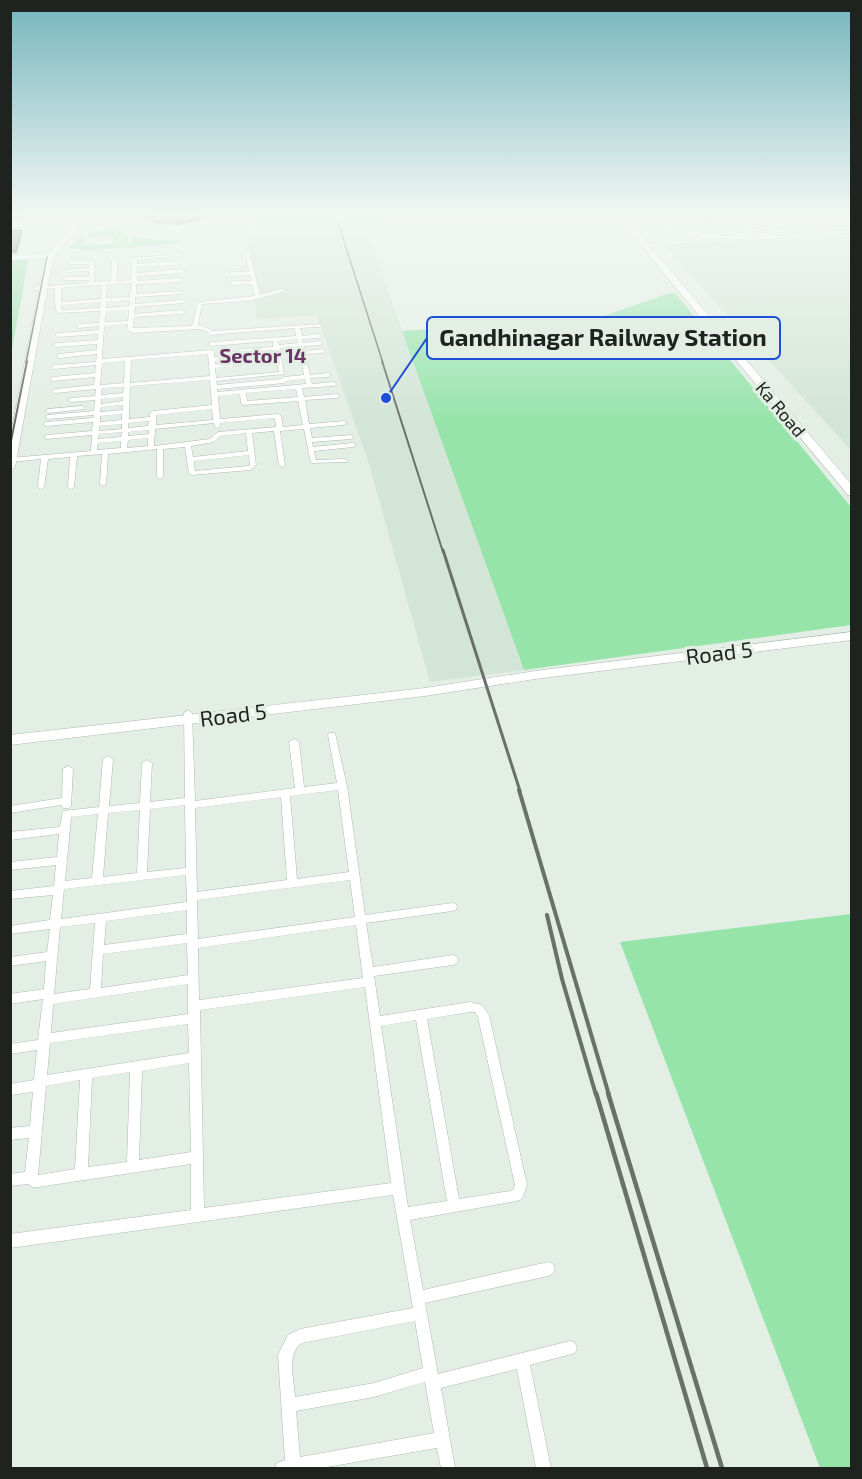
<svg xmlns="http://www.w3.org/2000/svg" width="862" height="1479" viewBox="0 0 862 1479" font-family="'Exo 2',sans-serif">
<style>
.built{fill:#d3e5d7}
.green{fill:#97e4ab}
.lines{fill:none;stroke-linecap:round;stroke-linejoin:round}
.street-casing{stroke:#b0bab2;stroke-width:1}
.secondary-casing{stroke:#b0bab2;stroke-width:1}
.primary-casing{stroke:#b0bab2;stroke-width:1}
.street{fill:#fff;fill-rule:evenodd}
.secondary{fill:#fff;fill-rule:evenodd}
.primary{fill:#fff;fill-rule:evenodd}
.rail-far4{stroke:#6a716b;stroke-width:1.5}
.rail-far3{stroke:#6a716b;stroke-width:2}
.rail-far2{stroke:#6a716b;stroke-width:3}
.rail-far1{stroke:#6a716b;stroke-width:4}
.rail{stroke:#6a716b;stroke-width:4.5}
.wall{fill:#606962}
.shaded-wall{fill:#4e5550}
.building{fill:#707a72;stroke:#4e5550;stroke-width:1.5}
.labels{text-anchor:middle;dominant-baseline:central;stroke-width:6;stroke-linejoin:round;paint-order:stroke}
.far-street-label{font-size:18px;fill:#1f2320;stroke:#e3eee5}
.far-neighbourhood-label{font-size:20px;font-weight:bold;fill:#6b3665;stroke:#e3eee5}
.street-label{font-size:22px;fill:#1f2320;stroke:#e3eee5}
.leader{fill:none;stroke:#1d4ed8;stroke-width:2}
.callout-dot{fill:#1d4ed8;stroke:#e3eee5;stroke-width:2}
.callout{fill:#e3eee5;stroke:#1d4ed8;stroke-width:2}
.callout-label{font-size:24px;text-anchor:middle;font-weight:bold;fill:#1f2320}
</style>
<rect width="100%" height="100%" fill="#e3eee5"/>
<g class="built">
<polygon points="263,213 385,213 393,232 368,235 524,670 430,682 369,464 317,315 257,319 249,246 254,216 263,216"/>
<polygon points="851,233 851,450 663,245"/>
</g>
<g class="green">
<polygon points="115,229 128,235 118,236 128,236 128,245 131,244 131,235 157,240 180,241 175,244 87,250 69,248 85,232 84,245 113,244 114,236 117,236 88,237 90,232"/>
<polygon points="27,259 28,260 11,355 11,260"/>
<polygon points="670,293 675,293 851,507 851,625 524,670 402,331 598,318"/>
<polygon points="851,914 851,1468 820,1468 620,942"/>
</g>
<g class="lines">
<g class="street-casing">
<g id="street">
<polygon points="681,213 690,213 783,230 791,220 757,213 767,213 793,217 795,215 792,213 800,214 784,233"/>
<polygon points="723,213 730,213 731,214 729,215"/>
<polygon points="837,213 842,213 852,220 852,224"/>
<path d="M672 218H680L759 234 757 235 678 219 668 226C714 238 761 238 809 234L824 219 826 220 820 227 834 231H850L852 233H834L818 229 810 236 755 240 708 237 688 243 652 246H650V244L687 241 701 236 662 227V225L670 221 626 223 624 222 626 221Z"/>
<path d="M247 250 249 251 260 295 282 289 285 291 249 301 202 304 198 325 210 329 212 331 321 324 322 325 319 327 300 328 302 336 319 334 322 336 319 338 302 339 303 343 320 341 323 343 320 345 304 346 305 351 323 349 326 351 323 353 305 354 310 375 328 373 331 375 328 377 310 378 312 384 334 382 337 384 334 386 302 388 304 397 337 394 340 396 337 398 305 400 309 424 344 421 347 423 344 425 310 428 312 438 351 435 354 437 351 439 312 442 313 447 353 443 356 445 353 447 314 451 316 460 345 459 347 460V462L311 463 304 429 280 431 285 465 282 467 279 465 274 431 252 433 256 465 250 470 192 475 189 473 185 447 163 449V477L160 479 157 477V449L108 454 106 484 103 486 100 484 102 454 77 456 74 487 71 489 68 487 70 457 48 459 44 487 41 489 38 487 41 459 10 462V458L91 451 92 435 47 439 44 437 47 435 92 431 93 422 46 426 43 424 46 422 93 418 94 415 48 419 45 417 48 415 94 411 95 400 71 402 68 400 71 398 95 396 96 389 55 393 52 391 55 389 94 385 95 377 53 381 50 379 53 377 95 373 96 365 54 369 51 367 54 365 96 362 97 354 59 358 56 356 59 354 97 350V344L56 347 53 345 56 343 98 340V334L58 337 55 335 58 333 99 330V326L79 328 76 326 79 324 99 323 100 311 57 313 55 304V288L36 290 34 289V287L88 283 89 280H64L63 279 66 277H89V271L66 272 65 271 68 269 89 268V264H69V262L71 261H94V282L111 281 112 259 117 258V281L131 280 132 258 181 254 183 255V256L137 260V264L178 261 181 263 178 265 137 267V273L182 269 185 271 182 273 137 276V281L180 278 183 280 180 282 136 284V294L181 291 184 293 183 294 135 297V304L183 300 186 302 185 303 135 307 134 314 182 310 185 312 182 314 134 317 133 328 192 326 198 302 255 296 252 284 233 285 230 283 233 281H251L250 275 231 276 228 274 231 272H249L245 251ZM131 283 130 297 106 298 107 284ZM93 285H102L101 299 61 302V288ZM130 300 129 306 106 308V302ZM101 302 100 308 62 310 61 305ZM129 310 128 321 105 322 106 311ZM128 324 127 329 133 333 199 329 206 331 210 335 295 328 296 336 211 342 208 344 211 346 273 341V347L238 349 235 351 238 353 274 350 275 353 214 357V352L211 350 102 359 104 326ZM297 339 298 343 279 345 278 341ZM298 347 299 351 281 352 280 348ZM208 354 210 376 130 383 131 360ZM300 354 304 375 284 377 281 379 217 385 216 381 284 374 281 356ZM276 356V360L215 364V361ZM125 361 124 383 100 385 102 363ZM277 363 279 372 216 378 215 368ZM305 379 306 384 217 392V389L284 383 287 381ZM210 380 212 405 153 411 150 413V417L129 419 130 386ZM124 387 123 393 101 395 102 388ZM296 389 298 397 247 401 246 393ZM240 394 241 403 244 405 298 401 303 425 283 427 281 416 278 414 220 419 218 396ZM123 397V401L101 404V399ZM123 405V410L100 412 101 407ZM212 409 213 420 156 425V415ZM122 414V420L100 422V416ZM275 418 276 427 218 432 210 439 154 446 155 429 214 423 215 427 217 428 220 426V423ZM149 421 148 426 128 428V423ZM122 424V429L99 431V426ZM149 430V434L128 436V432ZM122 432 121 437 98 439 99 434ZM246 433 248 451 193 457 191 446 214 442 220 436ZM148 438V446L127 448 128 440ZM121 441V448L97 450 98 443ZM249 455 250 465 248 466 195 471 194 461Z"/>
<polygon points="82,406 84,407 84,409 48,413 45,411 48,409"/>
<path d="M188 710 192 713 195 801 295 788 289 742 294 739 299 742 304 787 337 783 328 735 329 733H335L347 786 365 915 452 903 456 904 457 907 456 910 452 911 366 923 373 967 453 955 457 957 458 960 457 963 453 965 374 976 380 1016 470 1002 482 1005 489 1015 527 1185 522 1199 517 1201 410 1220 423 1290 548 1262 553 1264 555 1269 553 1274 548 1276 425 1303 438 1374 570 1341 575 1343 577 1348 575 1353 530 1365 551 1468H536L517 1369 441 1388 455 1468H441L437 1448 321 1468H275L277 1463 285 1460 278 1355 288 1335 300 1329 413 1308 393 1195 10 1248V1234L191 1210V1164L38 1187H33L28 1184 10 1186V1174L25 1172 29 1138 10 1140V1128L30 1126 33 1092 10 1095V1084L34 1080 37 1050 10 1054V1044L38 1040 43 999 10 1004V994L44 989 46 961 10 966V957L47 952 50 929 10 934V926L50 920 53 895 10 899V891L54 886 56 865 10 870V862L57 857 59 834 10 840V832L60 827 63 811 99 807 103 759 108 756 113 759 109 806 140 803 142 763 147 760 152 763 150 802 185 798 184 713ZM338 790 349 872 297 879 290 796ZM281 797 287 880 197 892 195 808ZM185 805 186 868 147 872 150 809ZM140 810 137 873 103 877 108 813ZM98 814 92 878 65 881 71 817ZM186 875 187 902 61 919 64 889ZM350 880 355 917 198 939 197 900ZM187 910V934L104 945 106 921ZM95 923 90 989 54 994 60 927ZM356 925 363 978 199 1000 198 948ZM187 943 188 975 101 988 103 954ZM188 984V1014L51 1033 53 1004ZM365 987 391 1183 204 1208 200 1010ZM470 1012H475L478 1017 515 1185 513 1190 510 1191 459 1199 427 1019ZM416 1020 447 1201 408 1207 381 1026ZM188 1024 189 1053 47 1075 50 1043ZM189 1063 191 1152 139 1160 142 1071ZM130 1072 127 1162 88 1167 92 1078ZM80 1080 75 1169 38 1175 46 1086ZM415 1321 423 1368 374 1383 295 1397C294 1380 286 1353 302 1343ZM425 1382 434 1433 300 1457 296 1411 374 1397Z"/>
<polygon points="68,766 73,769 71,806 69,808 63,808 61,805 10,813 10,806 62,798 63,769"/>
</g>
</g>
<g class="secondary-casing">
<g id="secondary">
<polygon points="73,213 79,213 79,226 53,258 15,467 10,470 10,438 45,258 10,260 10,256 49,253 71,226"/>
<polygon points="852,632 852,640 535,679 425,696 10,745 10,735 425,688 535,671"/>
</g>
</g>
<g class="primary-casing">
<polygon id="primary" points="614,213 622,213 852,485 852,496 848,495"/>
</g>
<use href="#street" class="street"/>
<use href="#secondary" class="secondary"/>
<use href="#primary" class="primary"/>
<g class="rail-far4">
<polyline points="335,213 383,363"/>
<polyline points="26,363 47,257"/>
</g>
<g class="rail-far3">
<polyline points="382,361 443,552"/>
<polyline points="10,446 27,361"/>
</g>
<polyline class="rail-far2" points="443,550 520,791"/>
<g class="rail-far1">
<polyline points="519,790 609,1095"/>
<polyline points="547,915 562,979 596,1095"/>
</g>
<g class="rail">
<polyline points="596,1093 707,1468"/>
<polyline points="608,1093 722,1468"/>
</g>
</g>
<g class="wall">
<polygon points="145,213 209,213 200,221 176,225 154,223 147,219"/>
<polygon points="10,230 22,232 17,253 10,254"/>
</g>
<g class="shaded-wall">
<polygon points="25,213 24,218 10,219 10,216"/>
<polygon points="200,213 209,213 200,221 176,225 175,218"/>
<polygon points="22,230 22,232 17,253 16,251"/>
</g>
<g class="building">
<polygon points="10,213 24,213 24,215 10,216"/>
<polygon points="147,213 200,213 175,218 153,216"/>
<polygon points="10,230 22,230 16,251 10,251"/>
</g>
<linearGradient id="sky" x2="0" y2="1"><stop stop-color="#75b5be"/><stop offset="0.51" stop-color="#f2f7f3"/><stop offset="1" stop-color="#f2f7f3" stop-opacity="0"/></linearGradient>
<rect width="862" height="420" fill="url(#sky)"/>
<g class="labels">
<g class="far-street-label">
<text transform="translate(781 409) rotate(50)">Ka Road</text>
</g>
<g class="far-neighbourhood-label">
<text x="263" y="355">Sector 14</text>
</g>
<g class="street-label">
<text transform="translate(719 652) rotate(-7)">Road 5</text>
<text transform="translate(233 714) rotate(-7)">Road 5</text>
</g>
</g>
<path class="leader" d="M386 398L427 338"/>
<circle class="callout-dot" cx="386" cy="398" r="6"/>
<rect class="callout" x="427" y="317" width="353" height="42" rx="6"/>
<g class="callout-label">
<text x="603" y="346">Gandhinagar Railway Station</text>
</g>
<rect width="862" height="1479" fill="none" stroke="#1f2320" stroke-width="24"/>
</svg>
